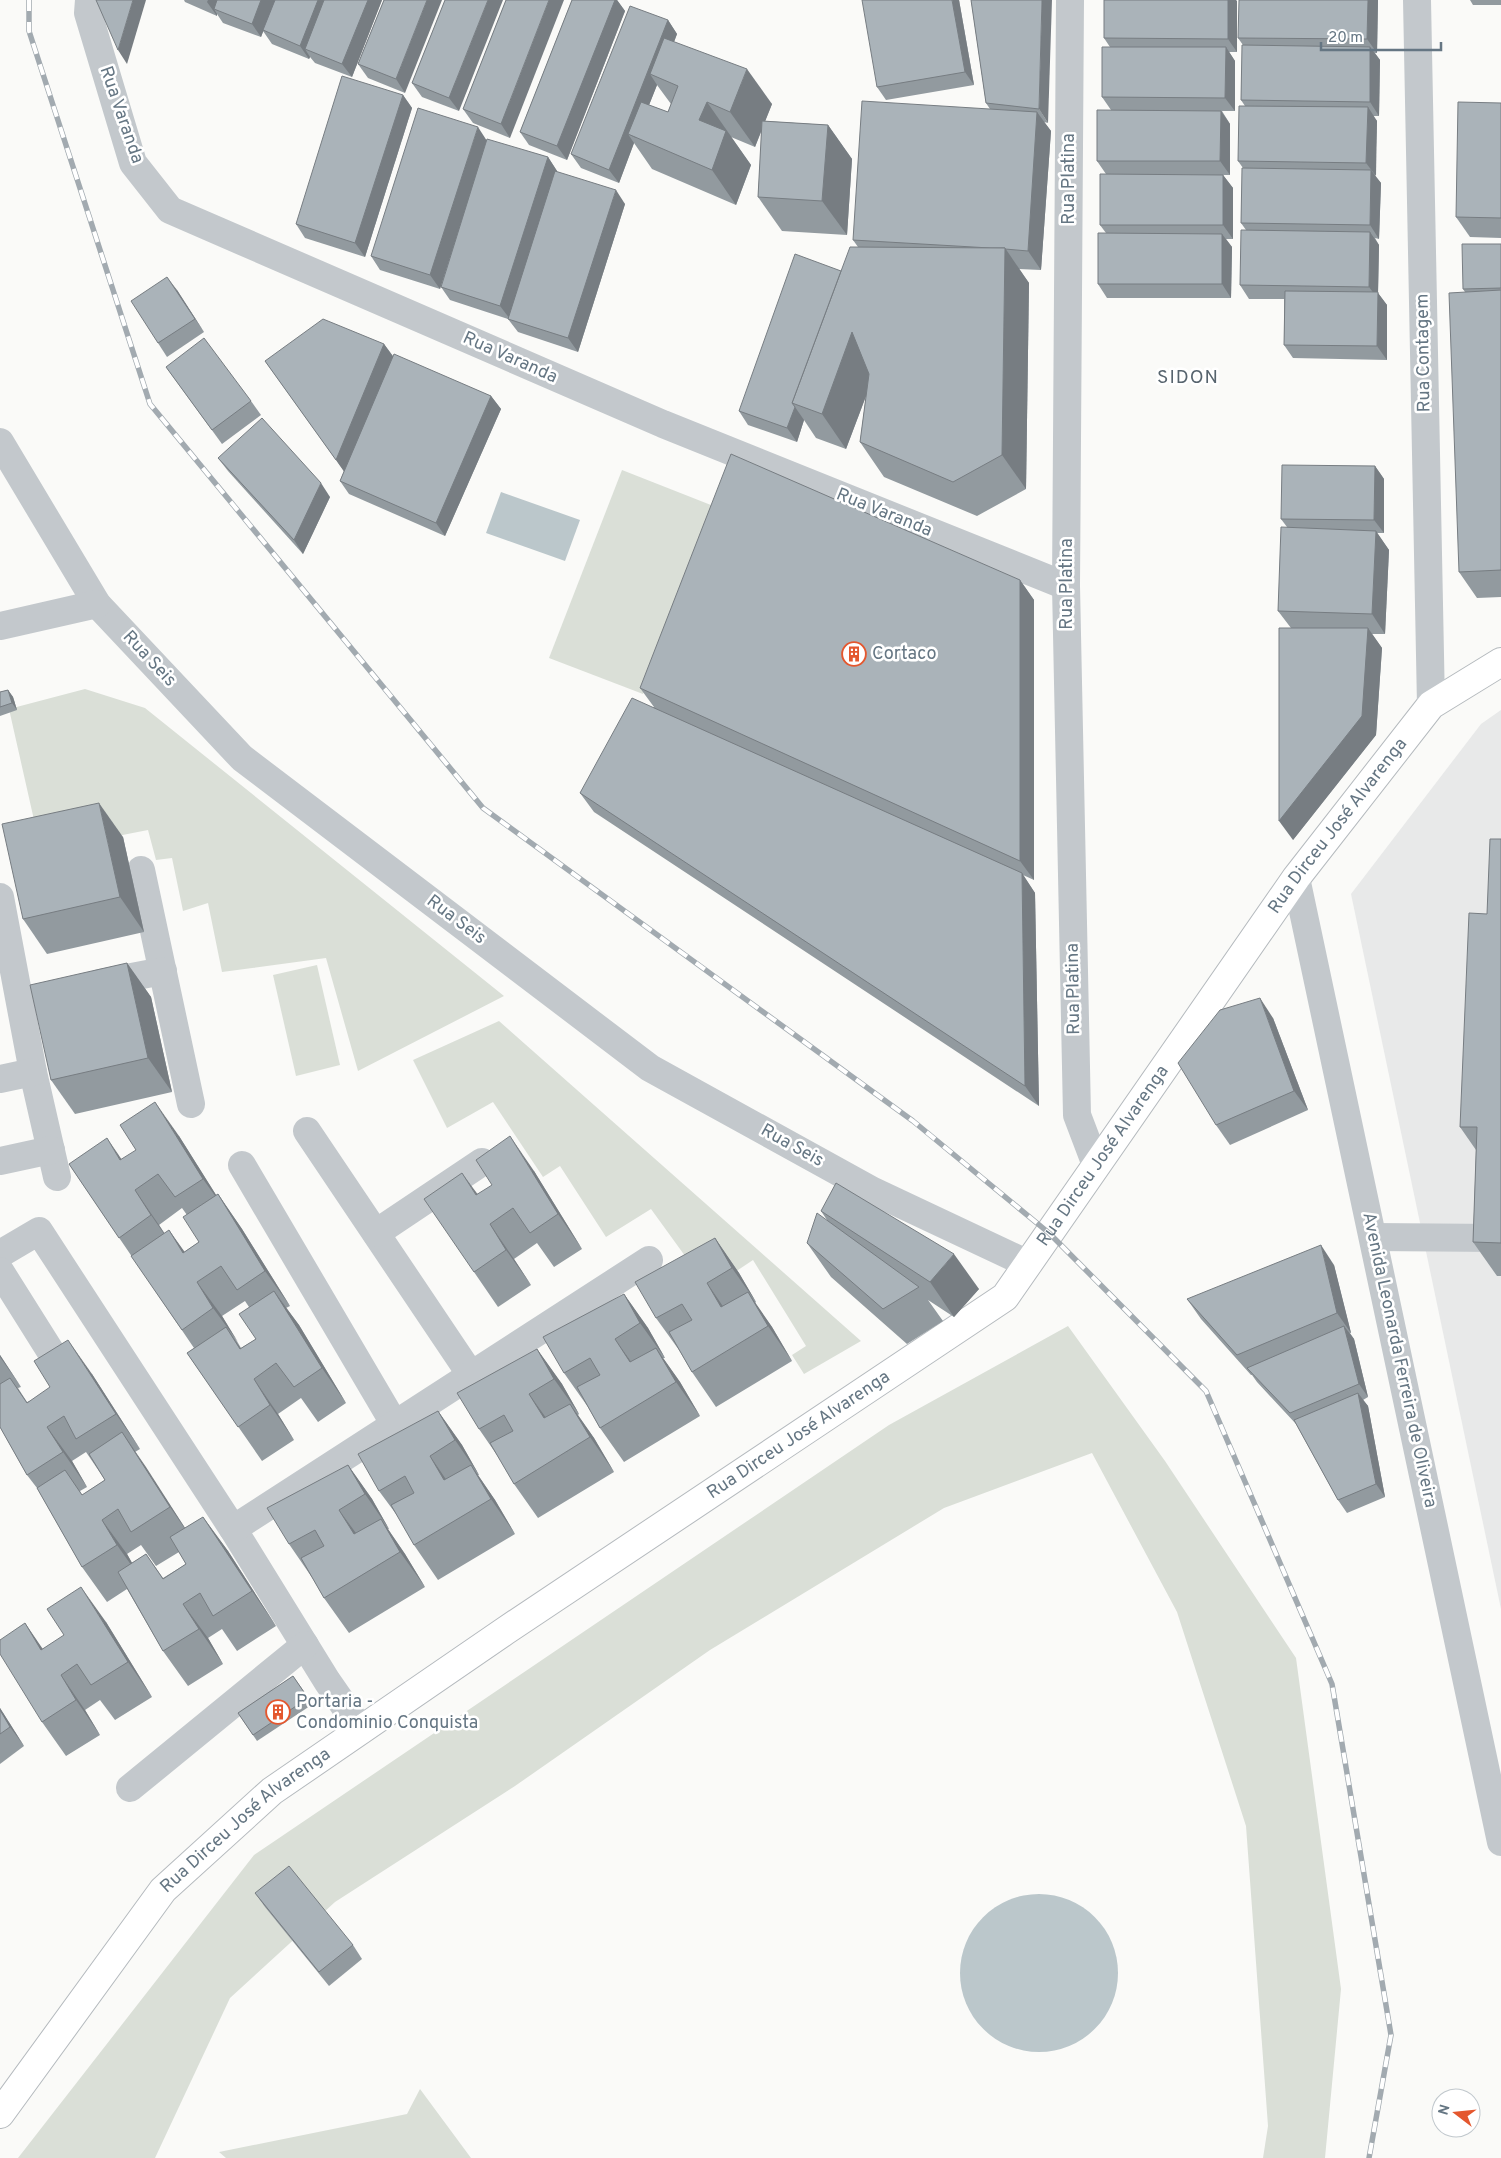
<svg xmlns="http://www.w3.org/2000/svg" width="1501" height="2158" viewBox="0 0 1501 2158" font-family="Overpass,sans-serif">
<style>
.built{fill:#e8e9e9}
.green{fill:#dadfd7}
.water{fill:#bbc7cb}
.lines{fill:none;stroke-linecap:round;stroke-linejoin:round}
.major-casing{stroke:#b5babe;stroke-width:30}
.minor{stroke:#c3c8cc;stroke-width:28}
.major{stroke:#fff;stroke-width:28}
.rail-casing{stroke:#a2aab0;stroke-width:5.5}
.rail{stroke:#fff;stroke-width:4;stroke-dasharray:11;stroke-linecap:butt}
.wall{fill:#929a9f;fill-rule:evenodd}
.shaded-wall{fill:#777d82}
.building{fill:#aab3b9;stroke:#777d82}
.labels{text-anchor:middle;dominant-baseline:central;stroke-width:5;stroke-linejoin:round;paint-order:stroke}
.street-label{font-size:18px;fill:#657683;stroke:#fff}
.poi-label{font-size:18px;fill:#657683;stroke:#fff;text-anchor:start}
.neighbourhood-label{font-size:19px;letter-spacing:1px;fill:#57646e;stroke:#fff}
</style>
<rect width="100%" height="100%" fill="#fafaf8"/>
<polygon class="built" points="1501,710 1501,1609 1351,894 1481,724"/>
<g class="green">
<polygon points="622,470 716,507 643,694 549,658"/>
<polygon points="85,689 145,708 504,996 358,1071 326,958 222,972 208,903 183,911 172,858 156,860 148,830 41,851 9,709"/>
<polygon points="317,965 340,1065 296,1076 273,975"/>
<polygon points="499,1021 861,1341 804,1374 792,1355 806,1346 753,1260 726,1278 701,1278 651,1209 606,1237 560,1166 543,1177 493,1102 447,1128 413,1060"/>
<polygon points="1068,1326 1165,1461 1296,1658 1341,1989 1325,2158 1263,2158 1268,2126 1246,1826 1177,1612 1092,1453 944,1508 710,1650 515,1786 335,1902 230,1998 155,2158 18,2158 254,1855 889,1425"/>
<polygon points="420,2089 471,2158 226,2158 219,2152 407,2114"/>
</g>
<g class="water">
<polygon points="501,492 580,520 565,561 486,533"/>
<circle cx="1039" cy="1973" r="79"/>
</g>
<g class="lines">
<g class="major-casing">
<g id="major">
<path id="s1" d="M0 2114 163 1890 272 1791 505 1631 1005 1297 1296 878 1431 705 1501 662"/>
</g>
</g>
<g class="minor">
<polyline points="89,0 88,13 133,163 170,210 663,424 1066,586"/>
<polyline points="1070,0 1066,586 1077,1115 1096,1165"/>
<polyline points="1417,0 1431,705"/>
<polyline points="0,442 97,604 242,758 650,1068 873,1191 1028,1264"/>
<polyline points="0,626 97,604"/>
<polyline points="141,870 191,1104"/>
<polyline points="1296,878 1501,1842"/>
<polyline points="0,897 33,1072 57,1177"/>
<polyline points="100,983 163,971"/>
<polyline points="0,1079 33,1072"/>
<polyline points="307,1131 471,1375"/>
<polyline points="0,1161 51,1150"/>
<polyline points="242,1165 395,1425"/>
<polyline points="376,1233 482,1162"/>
<polyline points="1373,1237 1498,1238"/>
<polyline points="0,1254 39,1231 233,1529 327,1681 361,1730"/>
<polyline points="0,1271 61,1368"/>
<polyline points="233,1529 649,1260"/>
<polyline points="130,1788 305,1645"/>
</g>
<use href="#major" class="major"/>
<g class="rail-casing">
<polyline id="rail" points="29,0 29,31 150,404 483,808 913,1121 1049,1233 1206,1391 1332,1684 1391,2035 1369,2158"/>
</g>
<use href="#rail" class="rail"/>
</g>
<g class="wall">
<polygon points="184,0 382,0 352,77 315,63 310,57 309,59 272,44 263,31 261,37 223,23 217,14 217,16 185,2"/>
<polygon points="384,0 405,93 368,78 358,64"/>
<polygon points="445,0 459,111 422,97 412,83"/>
<polygon points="506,0 510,138 473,123 463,109"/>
<polygon points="572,0 617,0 625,11 567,160 529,145 520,132"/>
<polygon points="959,0 974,85 886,100 877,87"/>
<polygon points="971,0 1048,123 1044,122 1051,131 1041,270 1019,269 1029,283 1026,489 977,516 884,477 860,442 866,396 846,449 816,438 804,420 797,442 748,425 739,411 858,247 853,240 990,109 986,103"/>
<polygon points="1378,0 1377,53 1375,53 1380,60 1379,116 1373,116 1377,121 1375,176 1381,183 1379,239 1375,238 1379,245 1378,293 1387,305 1387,360 1293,358 1284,345 1284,299 1249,299 1240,285 1246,230 1241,223 1243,168 1238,161 1245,106 1241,100 1243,45 1238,38"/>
<polygon points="1470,0 1501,0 1501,5 1473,5"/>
<polygon points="1237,1 1237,52 1229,52 1235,61 1235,111 1222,111 1230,124 1230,175 1223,175 1233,188 1233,239 1226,239 1232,247 1231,298 1107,298 1098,284 1106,233 1100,225 1106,174 1097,161 1111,110 1102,97 1110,47 1104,38"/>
<path d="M668 20 677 34 674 42 772 104 765 121 828 125 852 159 847 235 782 231 758 197 762 129 755 147 731 137 751 165 736 205 652 169 634 143 619 183 581 168 571 154ZM657 85 671 104 668 112 649 105Z"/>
<polygon points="403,95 412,108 365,257 305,238 296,224"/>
<polygon points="1501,103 1501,238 1470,237 1456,217"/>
<polygon points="487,141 548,157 557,171 557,172 625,204 578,352 518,332 508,319 450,300 441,287 472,186 440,289 380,270 371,256"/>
<polygon points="1501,244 1501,597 1477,598 1459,572 1465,292 1463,289"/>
<polygon points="177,290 204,332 167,357 158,343"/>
<polygon points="384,344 393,356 491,396 501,409 445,536 349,494 340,481 344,471 265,361"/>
<polygon points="166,367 251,401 261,415 222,444"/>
<polygon points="218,458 330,497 303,554 228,471"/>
<polygon points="1375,466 1384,479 1384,533 1377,533 1389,550 1385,634 1372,634 1382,648 1376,735 1293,840 1291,628 1278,611 1287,527 1281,519"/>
<polygon points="1020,580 1034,600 1034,880 1023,875 1035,893 1039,1106 594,812 580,793 654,707 640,688"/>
<polygon points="8,690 13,697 17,710 0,716 0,692"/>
<polygon points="123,837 144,932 47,954 23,919"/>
<polygon points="1501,839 1501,1276 1497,1276 1473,1242 1476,1150 1460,1127"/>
<polygon points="127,963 151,997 172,1092 75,1114 51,1080"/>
<polygon points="1273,1018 1308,1110 1230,1145 1216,1125"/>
<path d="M179 1136 216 1195 218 1194 242 1229 290 1306 286 1308 299 1325 346 1403 318 1422 301 1398 278 1414 294 1440 262 1461 187 1353 194 1348 69 1164 122 1159ZM182 1208 187 1215 199 1242 184 1252 169 1230 165 1234 159 1225ZM245 1301 249 1307 256 1339 241 1348 222 1316Z"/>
<polygon points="534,1171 582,1249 554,1267 537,1243 514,1259 531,1285 498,1307 474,1272 477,1194"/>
<polygon points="821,1211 979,1289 954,1317 928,1300 943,1321 907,1344 831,1277 807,1243 827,1220"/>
<polygon points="715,1238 739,1273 756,1302 755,1303 772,1327 792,1361 716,1407 692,1372 679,1350 656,1318"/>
<polygon points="1334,1265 1351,1333 1350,1333 1354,1339 1368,1397 1363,1400 1368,1406 1385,1497 1347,1513 1338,1500 1296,1424 1257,1382 1252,1375 1251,1375 1201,1319 1187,1299"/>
<polygon points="624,1294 648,1328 665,1358 663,1358 680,1382 700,1416 624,1462 600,1428 588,1407 564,1373"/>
<polygon points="537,1349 562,1384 579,1414 578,1415 594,1438 614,1472 538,1518 514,1484 499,1458 479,1429"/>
<path d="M0 1355 21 1387 18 1388 27 1402 92 1374 140 1449 135 1452 185 1528 203 1517 228 1551 276 1626 237 1651 222 1629 208 1638 223 1664 188 1686 163 1651 127 1589 107 1602 82 1567 37 1488 27 1475 0 1427ZM86 1452 105 1480 82 1495 80 1491 87 1487 72 1461ZM141 1545 156 1566 179 1552 186 1564 163 1578 146 1554 132 1563 127 1554Z"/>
<polygon points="438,1411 462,1445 479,1475 478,1475 495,1500 515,1534 438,1580 414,1545 399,1518 379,1491"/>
<polygon points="348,1465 372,1499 389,1529 388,1529 405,1554 425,1587 349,1633 324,1598 313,1579 289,1544"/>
<polygon points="106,1622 152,1697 115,1720 100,1700 85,1710 100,1735 66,1756 42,1722 25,1623 42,1649"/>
<polygon points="293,1676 313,1704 257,1741 238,1713"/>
<polygon points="0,1708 24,1746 0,1764"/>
<polygon points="255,1893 353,1945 362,1959 329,1986 265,1907"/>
</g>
<g class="shaded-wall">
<polygon points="133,0 146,0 127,64 118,50"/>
<polygon points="208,0 224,0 214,9 217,14 217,16 207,2"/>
<polygon points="261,0 276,0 261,37 252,24"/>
<polygon points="318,0 333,0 305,49 310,57 309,59 300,46"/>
<polygon points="368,0 382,0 352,77 342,64"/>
<polygon points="427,0 442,0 405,93 396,79"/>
<polygon points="488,0 503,0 459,111 449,98"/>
<polygon points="549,0 564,0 510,138 501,124"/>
<polygon points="615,0 617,0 625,11 567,160 557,146"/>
<polygon points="952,0 959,0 974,85 965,72"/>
<polygon points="1042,0 1052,0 1048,123 1039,109"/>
<polygon points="1228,0 1236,0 1237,1 1237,52 1228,39"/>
<polygon points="1368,0 1378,0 1377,53 1367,39"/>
<polygon points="668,20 677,34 660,78 650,74 657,85 636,138 628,134 634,143 619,183 609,170"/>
<polygon points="1226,47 1235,61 1235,111 1225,98"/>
<polygon points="1370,47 1380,60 1379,116 1370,102"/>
<polygon points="747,69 772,104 755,147 730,112"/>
<polygon points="403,95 412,108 365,257 355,243"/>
<polygon points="707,102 751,165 736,205 712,170 699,120"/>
<polygon points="1368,107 1377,121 1376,176 1366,163"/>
<polygon points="1221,111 1230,124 1230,175 1220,161"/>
<polygon points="1037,112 1051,131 1041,270 1028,251"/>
<polygon points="828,125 852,159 847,235 822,201"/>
<polygon points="478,127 487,141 440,289 430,275"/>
<polygon points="548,157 557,171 510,319 500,306"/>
<polygon points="1371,170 1381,183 1379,239 1370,225"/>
<polygon points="1223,175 1233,188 1233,239 1223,225"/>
<polygon points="616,190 625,204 578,352 568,338"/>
<polygon points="1370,232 1379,245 1378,293 1387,305 1387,360 1377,346 1378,299 1369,287"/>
<polygon points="1222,234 1232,247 1231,298 1222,284"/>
<polygon points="1005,248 1029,283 1026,489 1002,455"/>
<polygon points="167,277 177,290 204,332 195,319"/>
<polygon points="852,332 877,367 846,449 822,414"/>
<polygon points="384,344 394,358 345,473 336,460"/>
<polygon points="491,396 501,409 445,536 436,523"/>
<polygon points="795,407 804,420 797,442 787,428"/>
<polygon points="1375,466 1384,479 1384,533 1374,520"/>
<polygon points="321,483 330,497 303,554 294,540"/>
<polygon points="1376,531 1389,550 1385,634 1372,614"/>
<polygon points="1020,580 1034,600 1034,880 1020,861"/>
<polygon points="1368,628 1382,648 1376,735 1293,840 1279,821"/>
<polygon points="8,690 13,697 17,710 12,703"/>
<polygon points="99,803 123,837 144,932 120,897"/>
<polygon points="1022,873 1035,893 1039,1106 1025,1086"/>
<polygon points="127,963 151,997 172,1092 148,1058"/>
<polygon points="1260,998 1273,1018 1308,1110 1294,1091"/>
<polygon points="155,1102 179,1136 228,1214 203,1179"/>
<polygon points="510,1136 534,1171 582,1249 558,1214"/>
<polygon points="107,1138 131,1173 120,1160"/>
<polygon points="462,1173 487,1207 476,1195"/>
<polygon points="135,1190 159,1225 175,1250 151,1215"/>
<polygon points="218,1194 242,1229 290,1306 265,1271"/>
<polygon points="490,1224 514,1259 531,1285 506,1250"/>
<polygon points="169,1230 194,1265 183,1253"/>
<polygon points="715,1238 739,1273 756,1302 732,1268"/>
<polygon points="1321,1245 1334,1265 1351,1333 1337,1313"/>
<polygon points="954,1254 979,1289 954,1317 930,1282"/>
<polygon points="197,1282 222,1316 238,1342 213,1308"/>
<polygon points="707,1283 731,1318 746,1342 721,1307"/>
<polygon points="274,1291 299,1325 346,1403 322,1368"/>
<polygon points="748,1292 772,1327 792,1361 768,1326"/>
<polygon points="624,1294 648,1328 665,1358 640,1323"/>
<polygon points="1344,1326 1354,1339 1368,1397 1359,1384"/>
<polygon points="226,1327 250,1362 240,1349"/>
<polygon points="615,1339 639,1373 654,1397 630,1362"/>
<polygon points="68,1340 92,1374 140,1449 116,1414"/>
<polygon points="656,1348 680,1382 700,1416 676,1382"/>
<polygon points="537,1349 562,1384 579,1414 554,1379"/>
<polygon points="0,1355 21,1387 0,1357"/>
<polygon points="254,1379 278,1414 294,1440 270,1405"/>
<polygon points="1358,1393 1368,1406 1385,1497 1376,1484"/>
<polygon points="529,1394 554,1429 568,1453 544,1418"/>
<polygon points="570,1404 594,1438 614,1472 590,1437"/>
<polygon points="438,1411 462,1445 479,1475 455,1440"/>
<polygon points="47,1427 72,1461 87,1487 63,1452"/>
<polygon points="122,1432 146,1467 194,1542 170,1507"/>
<polygon points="430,1456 454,1491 468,1514 444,1480"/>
<polygon points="348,1465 372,1499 389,1529 365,1494"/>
<polygon points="471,1465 495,1500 515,1534 491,1499"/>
<polygon points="339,1510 364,1544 378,1568 354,1534"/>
<polygon points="203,1517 228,1551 276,1626 252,1591"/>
<polygon points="381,1519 405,1554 425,1587 400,1552"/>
<polygon points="102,1520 127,1554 141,1579 117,1545"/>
<polygon points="81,1587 106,1622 152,1697 128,1662"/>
<polygon points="183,1604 208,1638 223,1664 199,1629"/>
<polygon points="25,1623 49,1658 41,1650"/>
<polygon points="61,1675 85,1710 100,1735 76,1700"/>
<polygon points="0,1708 24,1746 10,1727 0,1710"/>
</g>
<g class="building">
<polygon points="96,0 133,0 118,50"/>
<polygon points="217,0 261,0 252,24 214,9"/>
<polygon points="275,0 318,0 300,46 263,30"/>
<polygon points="324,0 368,0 342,64 305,49"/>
<polygon points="384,0 427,0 396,79 358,64"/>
<polygon points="445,0 488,0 449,98 412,83"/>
<polygon points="506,0 549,0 501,124 463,109"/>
<polygon points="572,0 615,0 557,146 520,132"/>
<polygon points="862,0 952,0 965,72 877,87"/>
<polygon points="971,0 1042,0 1039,109 986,103"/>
<polygon points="1104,0 1228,0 1228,39 1104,38"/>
<polygon points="1239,0 1368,0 1367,39 1238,38"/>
<polygon points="630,6 668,20 609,170 571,154"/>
<polygon points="664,38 747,69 730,112 707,102 699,120 726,131 712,170 628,134 641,102 668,112 678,86 650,74"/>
<polygon points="1242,45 1370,47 1370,102 1241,100"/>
<polygon points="1102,47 1226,47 1225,98 1102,97"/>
<polygon points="342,76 403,95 355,243 296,224"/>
<polygon points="862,101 1037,112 1028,251 1005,249 1005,248 990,248 853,240"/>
<polygon points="1458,102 1501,103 1501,218 1456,217"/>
<polygon points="1239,106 1368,107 1366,163 1238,161"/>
<polygon points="418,108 478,127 430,275 371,256"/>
<polygon points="1097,110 1221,111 1220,161 1097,161"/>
<polygon points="762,121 828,125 822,201 758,197"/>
<polygon points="487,139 548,157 500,306 441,287"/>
<polygon points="1242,168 1371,170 1370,225 1241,223"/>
<polygon points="555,171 616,190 568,338 508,319"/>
<polygon points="1100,174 1223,175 1223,225 1100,225"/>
<polygon points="1241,230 1370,232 1369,287 1240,285"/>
<polygon points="1098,233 1222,234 1222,284 1098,284"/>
<polygon points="1462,244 1501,244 1501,288 1463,289"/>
<polygon points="850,247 1005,248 1002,455 953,482 860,442 869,374 852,332 822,414 792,403"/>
<polygon points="795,254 841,271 792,403 795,407 787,428 739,411"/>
<polygon points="167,277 195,319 158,343 131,301"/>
<polygon points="1501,290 1501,570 1459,572 1449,293"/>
<polygon points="1285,291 1378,292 1377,346 1284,345"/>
<polygon points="323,319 384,344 336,460 265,361"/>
<polygon points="204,338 251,401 212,430 166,367"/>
<polygon points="394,354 491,396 436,523 340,481"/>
<polygon points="262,418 321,483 294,540 218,458"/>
<polygon points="731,454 1020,580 1020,861 640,688"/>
<polygon points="1282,465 1375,466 1374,520 1281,519"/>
<polygon points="1281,527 1376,531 1372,614 1278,611"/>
<polygon points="1279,628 1368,628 1362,716 1279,821"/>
<polygon points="8,690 12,703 0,707 0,692"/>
<polygon points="632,698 1022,873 1025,1086 580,793"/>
<polygon points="99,803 120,897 23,919 2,824"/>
<polygon points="1490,839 1501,839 1501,1243 1473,1242 1477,1127 1460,1127 1469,913 1487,914"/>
<polygon points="127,963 148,1058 51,1080 30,985"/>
<polygon points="1260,998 1294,1091 1216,1125 1178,1063 1220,1010"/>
<polygon points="155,1102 203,1179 175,1197 158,1174 135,1190 151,1215 119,1238 69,1164 107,1138 120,1160 136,1150 120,1125"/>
<polygon points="510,1136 558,1214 530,1233 513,1208 490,1224 506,1250 474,1272 424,1199 462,1173 476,1195 492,1185 476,1160"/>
<polygon points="836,1183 954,1254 930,1282 821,1211"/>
<polygon points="218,1194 265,1271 237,1290 221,1266 197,1282 213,1308 182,1330 131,1256 169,1230 183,1253 199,1242 183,1217"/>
<polygon points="817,1213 919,1287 883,1309 807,1243"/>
<polygon points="715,1238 732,1268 707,1283 721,1307 748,1292 768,1326 692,1372 669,1332 692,1320 682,1304 656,1318 635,1282"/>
<polygon points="1321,1245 1337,1313 1237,1355 1187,1299"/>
<polygon points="274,1291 322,1368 294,1387 276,1363 254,1379 270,1405 238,1427 187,1353 226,1327 240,1349 256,1339 239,1314"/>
<polygon points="624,1294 640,1323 615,1339 630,1362 656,1348 676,1382 600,1428 577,1387 600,1375 590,1358 564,1373 543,1337"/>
<polygon points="1344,1326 1359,1384 1290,1413 1247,1368"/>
<polygon points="68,1340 116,1414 76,1439 64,1416 47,1427 63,1452 27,1475 0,1427 0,1384 10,1378 27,1403 50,1387 34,1361"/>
<polygon points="537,1349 554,1379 529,1394 544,1418 570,1404 590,1437 514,1484 490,1443 513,1431 504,1415 479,1429 457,1393"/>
<polygon points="1358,1393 1376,1484 1338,1500 1294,1420"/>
<polygon points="438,1411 455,1440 430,1456 444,1480 471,1465 491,1499 414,1545 391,1505 414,1493 405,1476 379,1491 358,1454"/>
<polygon points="122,1432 170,1507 131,1532 118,1509 102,1520 117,1545 82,1567 37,1488 65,1470 82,1495 105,1480 89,1454"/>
<polygon points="348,1465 365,1494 339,1510 354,1534 381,1519 400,1552 324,1598 301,1558 324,1546 315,1530 289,1544 267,1508"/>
<polygon points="203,1517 252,1591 213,1616 200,1593 183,1604 199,1629 163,1651 118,1572 146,1554 163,1579 186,1564 170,1537"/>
<polygon points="81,1587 128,1662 91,1685 77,1664 61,1675 76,1700 42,1722 0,1654 0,1640 25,1623 41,1650 64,1635 47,1609"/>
<polygon points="293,1676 308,1698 253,1735 238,1713"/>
<polygon points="0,1710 10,1727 0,1734"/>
<polygon points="289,1866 353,1945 319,1972 255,1893"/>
</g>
<defs>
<g id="building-ring" transform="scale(1.25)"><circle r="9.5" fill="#fff" stroke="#e4572e" stroke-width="1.5"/><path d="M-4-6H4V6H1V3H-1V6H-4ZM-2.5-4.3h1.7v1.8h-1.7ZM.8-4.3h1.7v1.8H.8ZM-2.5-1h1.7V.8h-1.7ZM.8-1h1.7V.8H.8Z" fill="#e4572e"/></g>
</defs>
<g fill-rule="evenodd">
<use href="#building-ring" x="854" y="654"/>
<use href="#building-ring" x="278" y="1712"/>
</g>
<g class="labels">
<g class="street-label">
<text transform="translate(121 115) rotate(71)">Rua Varanda</text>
<text transform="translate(1069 179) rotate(-90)">Rua Platina</text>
<text transform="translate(1424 353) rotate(-91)">Rua Contagem</text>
<text transform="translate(510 358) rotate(24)">Rua Varanda</text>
<text transform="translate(884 513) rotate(22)">Rua Varanda</text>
<text transform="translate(1067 584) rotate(-90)">Rua Platina</text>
<text transform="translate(149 659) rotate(47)">Rua Seis</text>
<text stroke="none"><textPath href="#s1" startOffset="1885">Rua Dirceu José Alvarenga</textPath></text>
<text transform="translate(456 920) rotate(37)">Rua Seis</text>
<text transform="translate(1074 989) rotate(-91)">Rua Platina</text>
<text transform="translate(792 1146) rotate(29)">Rua Seis</text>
<text stroke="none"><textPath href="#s1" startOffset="1480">Rua Dirceu José Alvarenga</textPath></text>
<text transform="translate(1399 1360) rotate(78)">Avenida Leonarda Ferreira de Oliveira</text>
<text stroke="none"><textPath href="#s1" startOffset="1060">Rua Dirceu José Alvarenga</textPath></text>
<text stroke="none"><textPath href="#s1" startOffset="385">Rua Dirceu José Alvarenga</textPath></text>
</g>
<g class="poi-label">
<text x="872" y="654">Cortaco</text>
<text x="296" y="1702">Portaria -<tspan x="296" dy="21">Condominio Conquista</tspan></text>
</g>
<g class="neighbourhood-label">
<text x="1188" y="378">SIDON</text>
</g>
</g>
<g transform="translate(1456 2113) rotate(286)"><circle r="24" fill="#ffffff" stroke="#c1c8cd"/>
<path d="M0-4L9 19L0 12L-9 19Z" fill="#e4572e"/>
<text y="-8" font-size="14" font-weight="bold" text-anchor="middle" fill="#657683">N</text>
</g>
<path d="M1321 42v8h120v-8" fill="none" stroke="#657683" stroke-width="2.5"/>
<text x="1328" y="42" font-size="15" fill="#657683" stroke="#ffffff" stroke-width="4" paint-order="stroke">20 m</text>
</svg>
